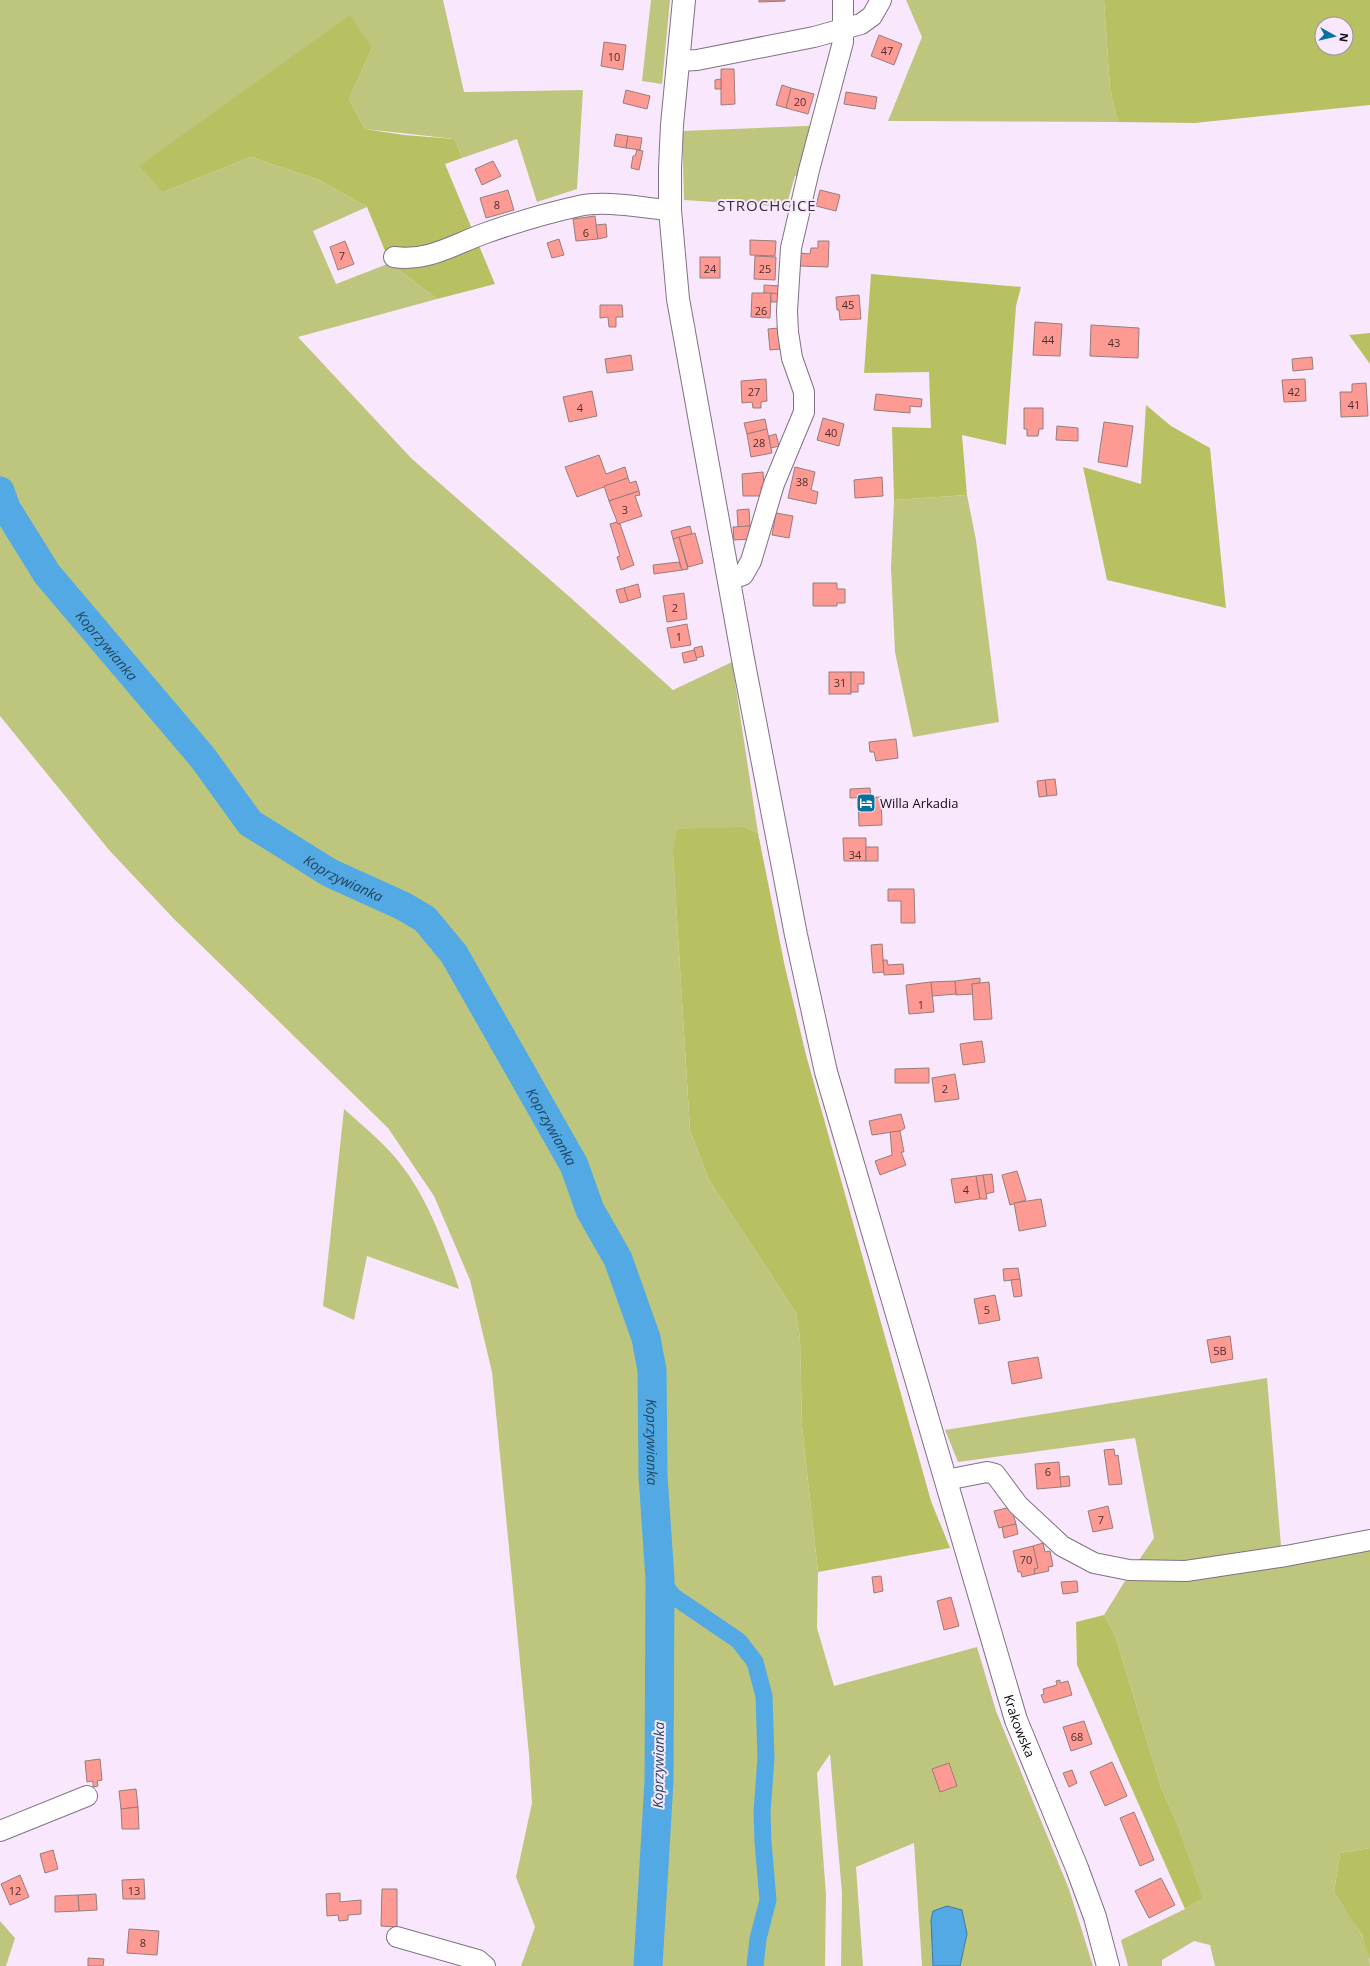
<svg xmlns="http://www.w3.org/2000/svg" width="1370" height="1966" viewBox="0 0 1370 1966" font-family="'Open Sans',sans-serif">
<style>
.green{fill:#bec67e}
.forest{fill:#b8c162;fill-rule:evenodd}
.water{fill:#52a9e4;stroke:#3e79a4}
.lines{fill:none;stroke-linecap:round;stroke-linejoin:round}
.canal{stroke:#52a9e4;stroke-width:17}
.river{stroke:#52a9e4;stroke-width:29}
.building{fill:#fd9a93;stroke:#977d7a}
.minor-casing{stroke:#807183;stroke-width:22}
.primary-casing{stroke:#807183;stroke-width:24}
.minor{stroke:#fff;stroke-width:20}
.primary{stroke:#fff;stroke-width:22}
.labels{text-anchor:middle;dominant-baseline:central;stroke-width:4;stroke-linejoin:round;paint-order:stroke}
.number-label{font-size:11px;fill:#4a2e31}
.poi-label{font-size:13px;fill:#0f0a10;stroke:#f9e8fd;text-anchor:start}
.street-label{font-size:13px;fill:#0f0a10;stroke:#f9e8fd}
.water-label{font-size:14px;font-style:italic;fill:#21455e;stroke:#f9e8fd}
.quarter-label{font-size:15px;letter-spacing:1px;fill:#392c3c;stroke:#f9e8fd}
</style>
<rect width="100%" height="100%" fill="#f9e8fd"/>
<g class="green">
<polygon points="0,0 443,0 464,92 583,90 577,189 537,202 517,139 462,158 455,139 365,129 349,99 372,48 163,192 251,157 319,180 367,207 313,231 336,284 390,263 437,299 298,337 412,459 572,599 673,690 732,662 758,833 745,827 673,854 690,1130 709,1180 796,1313 800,1339 802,1427 818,1572 817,1628 834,1686 977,1647 996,1711 1069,1889 1093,1966 922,1966 914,1843 856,1867 863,1966 841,1966 842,1893 830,1754 817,1773 826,1895 825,1966 521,1966 535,1927 516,1877 532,1803 529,1755 492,1372 470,1280 434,1196 388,1128 174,919 109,850 0,716"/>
<polygon points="651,0 670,0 662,84 642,81"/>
<polygon points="906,0 1104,0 1110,89 1118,122 888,121 922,37"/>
<polygon points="829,125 813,180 795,176 786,207 684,200 682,131"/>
<polygon points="967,495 976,540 999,722 913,737 895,652 891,568 894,500"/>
<path d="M344 1109C361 1124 378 1138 393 1155 426 1192 444 1243 459 1289L367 1256 354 1320 323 1306Z"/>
<polygon points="1267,1378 1281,1546 1191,1560 1137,1563 1154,1538 1135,1438 958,1462 945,1430"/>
<path d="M1370 1547V1848L1340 1853 1334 1892C1348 1914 1370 1939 1370 1966H1215L1210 1945 1194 1941 1162 1960V1966H1128L1121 1940 1185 1909 1201 1898 1178 1825 1161 1787 1115 1635 1104 1615 1125 1581 1176 1578Z"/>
<polygon points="0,1921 15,1938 6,1966 0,1966"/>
</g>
<g class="forest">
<path d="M1104 0H1370V105L1195 123 1118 122 1110 89ZM1322 24H1346V48H1322Z"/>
<polygon points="350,15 372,48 349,99 365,129 404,135 455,139 462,158 445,164 495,284 437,299 390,263 367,207 319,180 251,157 163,192 139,166"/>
<polygon points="871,274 1021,287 1016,306 1006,445 962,435 967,495 894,500 892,427 931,428 929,372 864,373"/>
<polygon points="1370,333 1370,364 1349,335"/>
<polygon points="1146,405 1171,426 1210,448 1226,608 1107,580 1083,467 1141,484"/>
<polygon points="745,827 758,833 785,967 806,1055 931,1501 950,1548 818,1572 802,1427 800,1339 796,1313 709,1180 690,1130 673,854 677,829"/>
<polygon points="1104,1615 1115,1635 1161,1787 1178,1825 1202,1898 1185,1909 1077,1665 1076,1622"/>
<polygon points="1370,1848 1370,1960 1362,1935 1334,1892 1340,1853"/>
</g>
<polygon class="water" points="947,1906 962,1910 967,1934 960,1966 933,1966 931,1920 933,1911"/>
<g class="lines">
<polyline class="canal" points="660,1579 673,1596 739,1641 755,1662 764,1696 766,1758 762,1812 763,1842 768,1900 758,1939 755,1966"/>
<path class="river" id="s1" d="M0 491 6 508 47 574 203 758 250 823 330 873 403 906 425 919 454 954 574 1165 590 1210 618 1259 646 1338 652 1370 653 1476 660 1579 659 1781 648 1966"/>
</g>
<g class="building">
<polygon points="759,0 785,0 785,1 759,2"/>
<polygon points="879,35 902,44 894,65 871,56"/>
<polygon points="604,42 626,45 623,70 601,66"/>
<polygon points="721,69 734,69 735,104 721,105"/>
<polygon points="721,79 721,89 715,89 715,80"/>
<polygon points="782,85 791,88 786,108 776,105"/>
<polygon points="791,88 814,94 808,114 786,108"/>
<polygon points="626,90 650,96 647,109 623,103"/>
<polygon points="846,92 877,97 875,109 844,104"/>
<polygon points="616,134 628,136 626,148 614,146"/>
<polygon points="628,136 642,138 640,150 626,148"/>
<polygon points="637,150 643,151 639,170 631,168 633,156 635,156"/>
<polygon points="493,161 501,176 482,185 475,169"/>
<polygon points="508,190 514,210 486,218 480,198"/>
<polygon points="820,190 840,195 836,211 816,206"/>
<polygon points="595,216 598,239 576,241 573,219"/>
<polygon points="606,224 607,237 598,239 596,225"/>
<polygon points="559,239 564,255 552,258 547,243"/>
<polygon points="750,240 776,241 775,256 750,255"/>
<polygon points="345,241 354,264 338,270 330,247"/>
<polygon points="818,241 829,241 828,267 800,266 800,253 810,254 811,248 818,248"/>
<polygon points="755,256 776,257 775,280 754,279"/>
<rect x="700" y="257" width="20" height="21"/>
<polygon points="764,285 781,286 781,294 764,293"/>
<polygon points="752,293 771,293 770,318 751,317"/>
<polygon points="771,293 781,294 781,302 771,302"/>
<polygon points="859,295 861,319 840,320 839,310 837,310 836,297"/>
<polygon points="600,305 622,305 623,317 616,317 616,327 609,327 608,317 600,318"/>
<polygon points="1035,322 1062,324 1060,356 1033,355"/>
<polygon points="1091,325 1139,328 1138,358 1090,356"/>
<polygon points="779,328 781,349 770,350 768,329"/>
<polygon points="631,355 633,370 607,373 605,359"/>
<polygon points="1312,357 1313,369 1293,371 1292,359"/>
<polygon points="766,379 767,401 761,402 761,408 753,408 752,402 742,403 741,381"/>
<polygon points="1305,379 1306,401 1284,402 1282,380"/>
<polygon points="1366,383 1368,416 1341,417 1340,392 1352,392 1352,384"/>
<polygon points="592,391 597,416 569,422 563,397"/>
<polygon points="876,394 922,399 921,407 910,406 910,413 874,410"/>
<polygon points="1024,408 1043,408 1043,429 1039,429 1038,436 1027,436 1027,429 1024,429"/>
<polygon points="823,418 844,424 839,446 817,440"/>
<polygon points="765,419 767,429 747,434 744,423"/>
<polygon points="1104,422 1133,426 1127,467 1098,462"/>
<polygon points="1057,426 1078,428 1078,441 1056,440"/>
<polygon points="767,429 772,453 751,457 747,434"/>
<polygon points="776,434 779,446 771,448 769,436"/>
<polygon points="599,455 606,474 625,467 628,478 577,497 565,467"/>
<polygon points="795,467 815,472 811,490 818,492 816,504 788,498"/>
<polygon points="763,472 764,487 761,487 762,496 743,496 742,474"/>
<polygon points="882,477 883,496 855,498 854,480"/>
<polygon points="628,478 630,483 636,481 639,491 609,501 604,486"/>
<polygon points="639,491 640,495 635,496 642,516 618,524 609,501"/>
<polygon points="749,509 750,526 738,527 737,510"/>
<polygon points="776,513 793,516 789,538 772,535"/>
<polygon points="617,522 618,524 620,524 634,565 621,570 617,557 620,556 610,524"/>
<polygon points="690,526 692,534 673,539 671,531"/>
<polygon points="750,526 752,539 734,540 733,527"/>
<polygon points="695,533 703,563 688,567 679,537"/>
<polygon points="679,537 688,569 682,570 673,539"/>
<polygon points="679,562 682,570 654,574 653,565"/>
<polygon points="813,583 837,583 837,589 845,589 845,603 837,603 837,606 813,606"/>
<polygon points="638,584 641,597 628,601 624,588"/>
<polygon points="624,588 628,601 620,603 616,590"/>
<polygon points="684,593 687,619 667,622 663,596"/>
<polygon points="687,624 691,645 671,648 667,628"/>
<polygon points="702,646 704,656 696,658 694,648"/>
<polygon points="694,650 697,660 684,663 682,653"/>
<rect x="829" y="672" width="22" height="22"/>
<polygon points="851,672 864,672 864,684 858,684 858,692 851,692"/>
<polygon points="896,739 898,758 876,761 874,752 870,752 869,742"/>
<polygon points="1055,779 1057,795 1047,796 1045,780"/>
<polygon points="1045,780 1047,796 1039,797 1037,781"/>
<polygon points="870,788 871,797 850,798 850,789"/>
<polygon points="881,797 882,825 859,826 858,798"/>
<polygon points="843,838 866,838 866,861 844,861"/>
<rect x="866" y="847" width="12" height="14"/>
<polygon points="888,889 914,889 915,923 901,923 901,901 888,901"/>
<polygon points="882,944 884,972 873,973 871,945"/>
<polygon points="883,960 887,960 888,965 903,964 904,974 884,975"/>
<polygon points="980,978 980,983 972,984 973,994 956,995 955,981"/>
<polygon points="955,981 956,994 932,996 931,982"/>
<polygon points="931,982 934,1012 909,1014 906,985"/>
<polygon points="989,982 992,1019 974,1020 972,984"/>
<polygon points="982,1041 985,1062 963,1065 960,1044"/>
<polygon points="929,1068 929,1083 895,1083 895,1069"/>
<polygon points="955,1074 959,1099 935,1102 932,1078"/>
<polygon points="901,1114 905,1128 900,1131 872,1135 869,1121"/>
<polygon points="900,1131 904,1152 901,1152 906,1165 880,1175 875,1161 892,1155 890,1132"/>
<polygon points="1017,1171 1026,1200 1010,1205 1002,1175"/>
<polygon points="992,1174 994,1192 986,1194 983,1175"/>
<polygon points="983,1175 987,1199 980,1199 976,1176"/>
<polygon points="976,1176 980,1199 955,1203 951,1179"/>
<polygon points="1041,1199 1046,1226 1019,1231 1014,1203"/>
<polygon points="1018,1268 1020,1279 1004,1281 1003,1269"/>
<polygon points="1020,1279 1022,1296 1014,1297 1011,1280"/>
<polygon points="995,1295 1000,1320 979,1324 974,1299"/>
<polygon points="1230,1336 1233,1359 1211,1363 1207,1340"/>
<polygon points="1038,1357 1042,1378 1012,1384 1008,1362"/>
<polygon points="1114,1449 1115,1456 1118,1455 1122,1484 1109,1485 1104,1450"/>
<polygon points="1059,1462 1061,1487 1037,1489 1035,1464"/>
<polygon points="1069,1476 1070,1486 1061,1487 1060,1477"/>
<polygon points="1108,1506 1113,1528 1093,1532 1088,1511"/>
<polygon points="1011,1507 1016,1524 999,1528 994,1511"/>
<polygon points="1016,1524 1018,1534 1004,1538 1002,1527"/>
<polygon points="1043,1543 1045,1552 1050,1551 1053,1566 1048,1567 1049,1571 1035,1574 1034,1569 1038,1568 1033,1546"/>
<polygon points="1033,1546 1038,1568 1034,1569 1035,1574 1022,1577 1021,1572 1018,1572 1013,1551"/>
<polygon points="881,1576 883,1591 874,1593 872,1577"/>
<polygon points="1077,1581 1078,1592 1063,1594 1061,1582"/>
<polygon points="951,1597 959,1626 944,1630 937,1601"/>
<polygon points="1060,1680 1060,1683 1068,1681 1072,1695 1044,1703 1041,1695 1044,1694 1043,1689 1057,1685 1056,1681"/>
<polygon points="1084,1721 1092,1744 1071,1751 1063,1727"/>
<polygon points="100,1759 102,1780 97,1781 98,1786 93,1787 93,1781 87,1782 85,1761"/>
<polygon points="1112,1762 1127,1796 1105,1806 1090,1772"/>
<polygon points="949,1763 957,1786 940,1792 932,1769"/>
<polygon points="1072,1770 1077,1783 1069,1787 1063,1773"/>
<polygon points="136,1789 138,1807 121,1809 119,1791"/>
<polygon points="138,1807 139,1829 122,1829 121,1809"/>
<polygon points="1134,1812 1154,1860 1140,1866 1120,1818"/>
<polygon points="53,1850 58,1869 45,1873 40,1854"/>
<polygon points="20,1875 29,1897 10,1905 1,1884"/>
<polygon points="1161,1878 1175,1905 1149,1918 1135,1891"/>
<polygon points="144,1879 145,1899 123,1899 122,1880"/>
<polygon points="382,1889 397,1889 397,1927 381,1926"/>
<polygon points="340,1893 340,1902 361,1900 361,1914 348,1915 348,1920 339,1921 338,1915 327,1916 326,1894"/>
<polygon points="96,1894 97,1910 79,1911 78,1895"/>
<polygon points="78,1895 79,1911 55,1912 55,1896"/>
<polygon points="129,1929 159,1931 157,1955 127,1953"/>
<polygon points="88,1958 104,1959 103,1966 88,1966"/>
</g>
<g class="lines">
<g class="minor-casing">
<g id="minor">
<polyline points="678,61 697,60 814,37 861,24 872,16 881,0"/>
<path d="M394 257C427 262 453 245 483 234 514 223 547 213 579 206 606 200 642 208 670 210"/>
<polyline points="728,580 743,575 751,561 774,484 804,412 804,392 792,358 788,332 787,311 791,248 809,170 843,42 843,0"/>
<polyline points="946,1480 987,1472 995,1474 1018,1505 1062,1546 1094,1563 1129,1570 1186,1571 1286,1556 1370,1540"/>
<polyline points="0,1831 87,1796"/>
<polyline points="397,1937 478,1960 485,1966"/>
</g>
</g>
<g class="primary-casing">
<g id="primary">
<path id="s2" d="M684 0 672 125 670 168V210L678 299 743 659 796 935 826 1072 1016 1720 1077 1868 1095 1917 1108 1966"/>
</g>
</g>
<use href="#minor" class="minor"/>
<use href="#primary" class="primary"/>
</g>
<defs>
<g id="hotel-square" transform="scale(1)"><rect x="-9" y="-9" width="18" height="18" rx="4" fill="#08719e" stroke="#f9e8fd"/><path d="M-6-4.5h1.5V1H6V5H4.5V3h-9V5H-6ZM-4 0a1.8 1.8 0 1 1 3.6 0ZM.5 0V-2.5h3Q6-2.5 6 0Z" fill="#fff"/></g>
</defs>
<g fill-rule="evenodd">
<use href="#hotel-square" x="866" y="803"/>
</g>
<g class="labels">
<g class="number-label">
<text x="887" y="50">47</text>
<text x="614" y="56">10</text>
<text x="800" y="101">20</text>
<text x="497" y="204">8</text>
<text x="586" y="232">6</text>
<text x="342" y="255">7</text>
<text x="710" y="268">24</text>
<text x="765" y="268">25</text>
<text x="848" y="304">45</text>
<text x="761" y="310">26</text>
<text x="1048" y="339">44</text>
<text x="1114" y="342">43</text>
<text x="754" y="391">27</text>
<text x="1294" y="391">42</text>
<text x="1354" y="404">41</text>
<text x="580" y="407">4</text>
<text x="831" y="432">40</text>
<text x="759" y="442">28</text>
<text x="802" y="481">38</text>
<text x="625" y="509">3</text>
<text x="675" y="607">2</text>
<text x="679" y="636">1</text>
<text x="840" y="682">31</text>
<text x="855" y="854">34</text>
<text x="921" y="1004">1</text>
<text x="945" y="1088">2</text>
<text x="966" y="1189">4</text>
<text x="987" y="1309">5</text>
<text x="1220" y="1350">5B</text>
<text x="1048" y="1471">6</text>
<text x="1101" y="1519">7</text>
<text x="1026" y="1559">70</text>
<text x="1077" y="1736">68</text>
<text x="15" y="1890">12</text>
<text x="134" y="1890">13</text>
<text x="143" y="1942">8</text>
</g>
<g class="poi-label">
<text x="880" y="803">Willa Arkadia</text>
</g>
<g class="street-label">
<text stroke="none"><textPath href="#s2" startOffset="1769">Krakowska</textPath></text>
</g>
<g class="water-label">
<text stroke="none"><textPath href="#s1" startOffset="189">Koprzywianka</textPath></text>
<text stroke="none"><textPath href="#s1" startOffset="526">Koprzywianka</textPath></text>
<text stroke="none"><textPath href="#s1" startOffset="861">Koprzywianka</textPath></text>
<text stroke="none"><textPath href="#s1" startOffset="1198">Koprzywianka</textPath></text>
<text transform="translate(658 1765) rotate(-89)">Koprzywianka</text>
</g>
<g class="quarter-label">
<text x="767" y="205">STROCHCICE</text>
</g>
</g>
<g transform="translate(1334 36) rotate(98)"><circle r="19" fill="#f9e8fd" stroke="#9b8f9e"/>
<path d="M0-3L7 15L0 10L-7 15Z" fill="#08719e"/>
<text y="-6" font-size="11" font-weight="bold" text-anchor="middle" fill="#0f0a10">N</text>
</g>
</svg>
